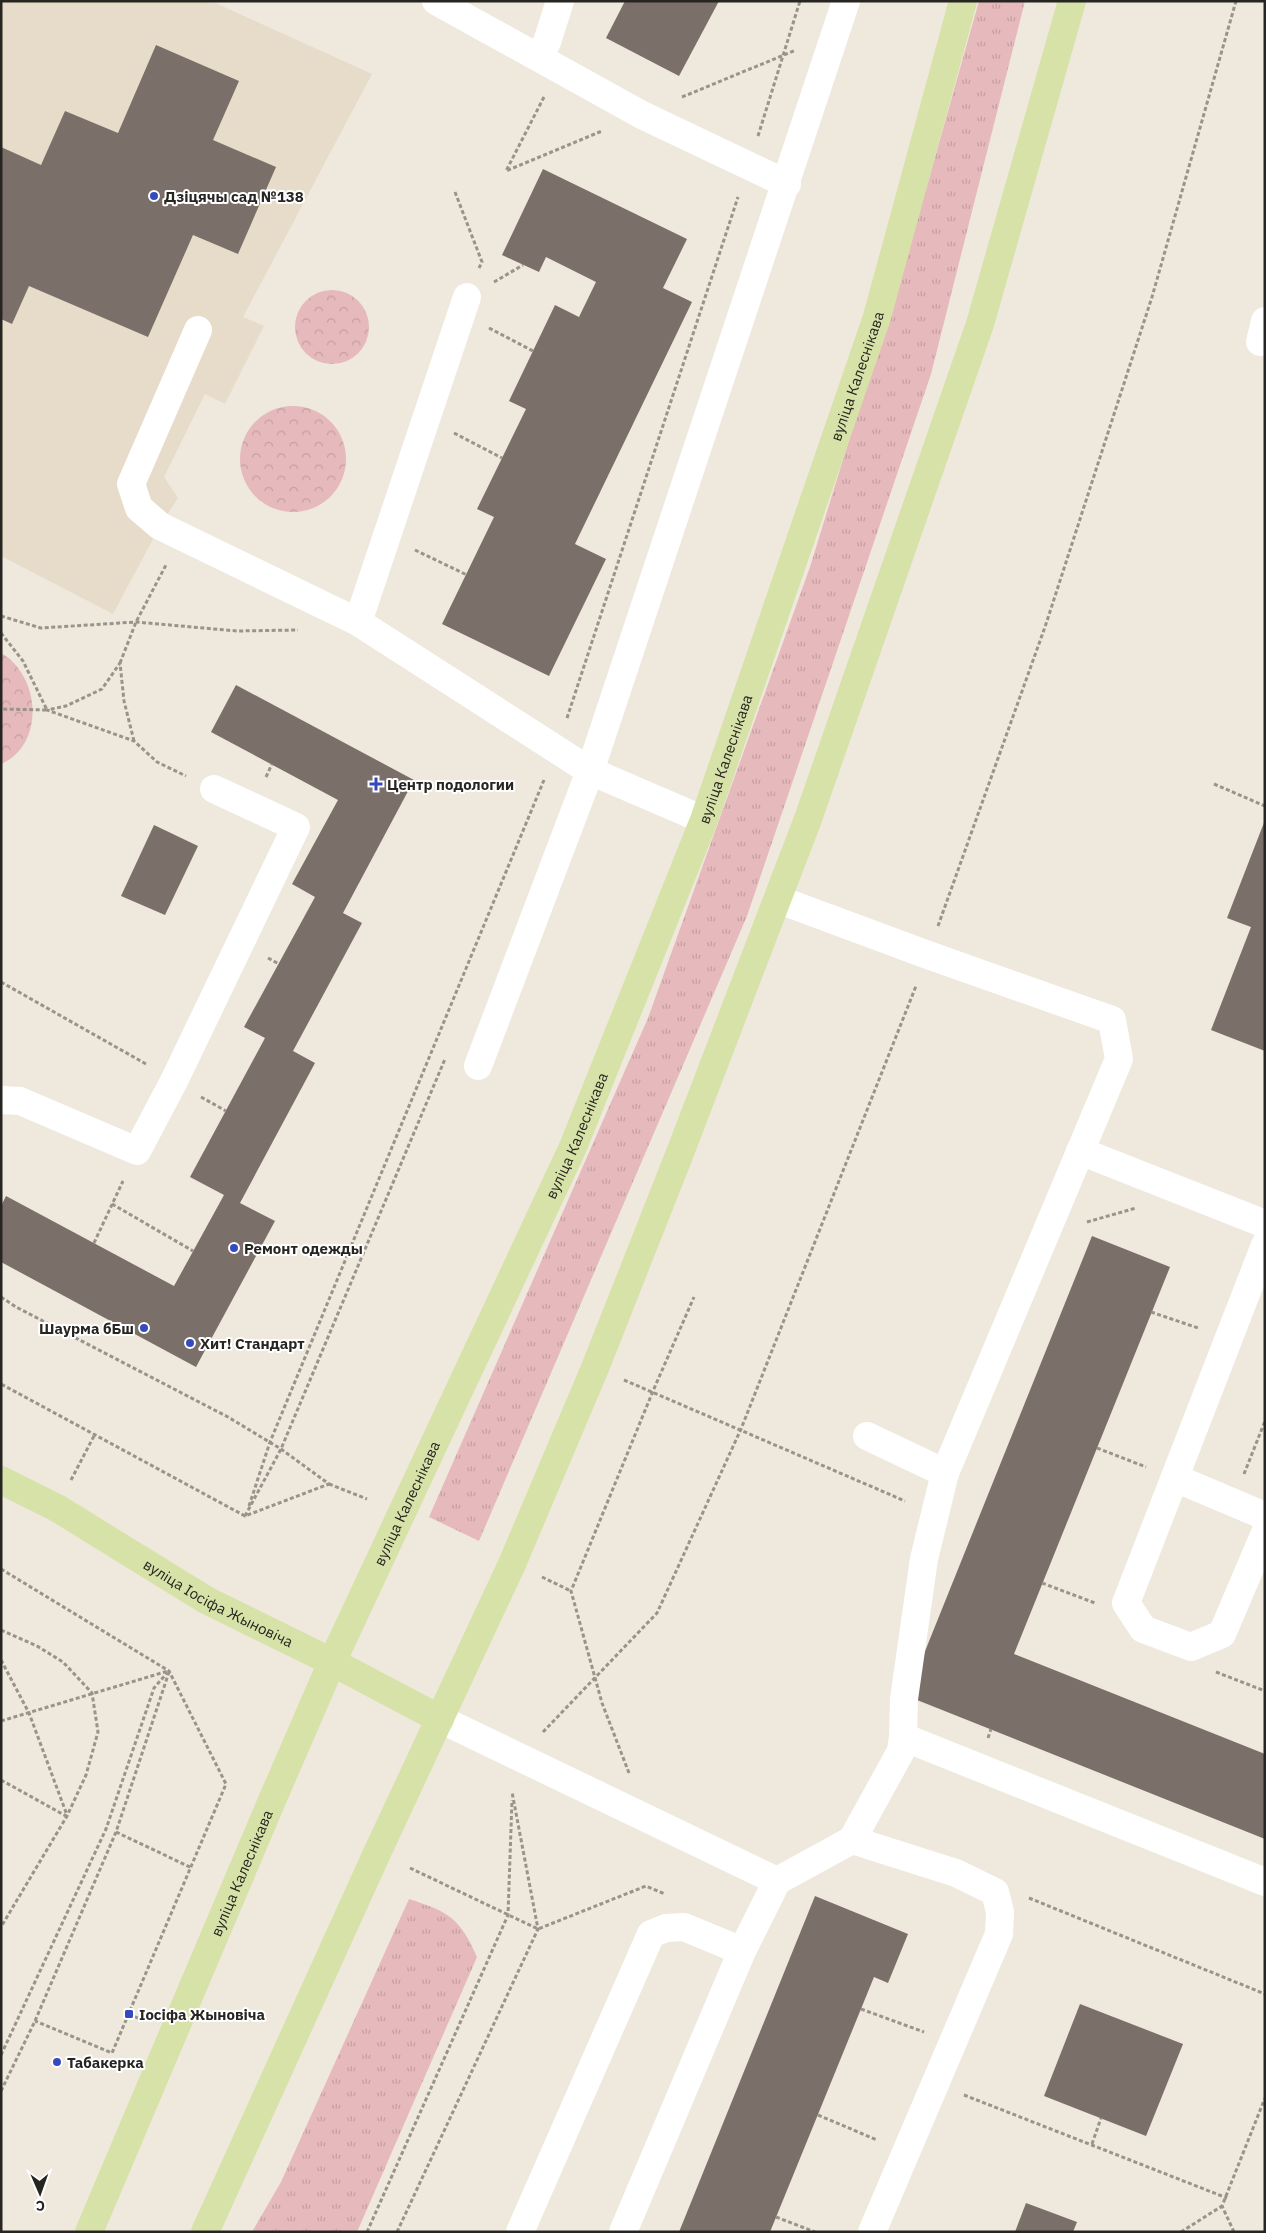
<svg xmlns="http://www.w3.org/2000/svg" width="1266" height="2233" viewBox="0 0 1266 2233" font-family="'IBM Plex Sans',sans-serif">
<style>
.built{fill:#e7dcca}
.grass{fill:url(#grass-tufts)}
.park{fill:url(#park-crowns)}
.building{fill:#7b6f69}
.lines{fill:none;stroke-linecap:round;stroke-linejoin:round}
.path{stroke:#98948b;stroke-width:3;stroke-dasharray:4 2.5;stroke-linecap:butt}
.minor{stroke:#fff;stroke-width:28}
.major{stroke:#d7e2a8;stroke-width:28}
.poi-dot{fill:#354bbd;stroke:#fff;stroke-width:2}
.labels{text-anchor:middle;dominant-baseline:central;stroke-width:4;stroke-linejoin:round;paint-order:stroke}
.poi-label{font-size:15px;font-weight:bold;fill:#272521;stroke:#fff;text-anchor:start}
.street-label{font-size:15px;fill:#272521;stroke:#fff}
</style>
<defs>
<pattern id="grass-tufts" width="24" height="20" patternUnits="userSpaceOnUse" patternTransform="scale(1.25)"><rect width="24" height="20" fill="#e6b9bc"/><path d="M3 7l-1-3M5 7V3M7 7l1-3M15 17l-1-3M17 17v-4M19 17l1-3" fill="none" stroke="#c59fa1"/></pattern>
<pattern id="park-crowns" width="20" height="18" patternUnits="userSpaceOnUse" patternTransform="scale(1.25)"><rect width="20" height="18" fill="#e6b9bc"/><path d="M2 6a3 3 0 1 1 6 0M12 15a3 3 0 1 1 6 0" fill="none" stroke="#c59fa1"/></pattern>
</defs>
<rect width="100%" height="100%" fill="#efe8dc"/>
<polygon class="built" points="1,1 211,1 372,74 243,317 264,326 225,404 205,394 164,477 178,498 160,526 113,614 1,556"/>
<g class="grass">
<polygon points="979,1 1025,1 931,374 747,916 479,1541 429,1517 648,1018 810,567 925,193"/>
<path d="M409 1899C449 1912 460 1918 477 1957L357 2232H252L281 2182Z"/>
</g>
<g class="park">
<circle cx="332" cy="327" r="37"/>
<circle cx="293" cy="459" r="53"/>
<path d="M1 653C41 676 45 745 1 764Z"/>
</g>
<g class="building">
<polygon points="625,1 719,1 679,76 606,38"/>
<polygon points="156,45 239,81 213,140 276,167 238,254 193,235 148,337 29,286 12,324 1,319 1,147 41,165 65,111 118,133"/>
<polygon points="543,169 687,239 663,288 692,302 575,544 606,559 549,676 442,624 494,517 477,509 526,409 509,401 555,305 579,317 596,282 546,257 539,272 502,255"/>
<polygon points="236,685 414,780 343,913 362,923 293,1051 315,1063 240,1203 275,1221 196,1367 1,1262 1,1206 6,1196 174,1286 224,1195 190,1177 265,1038 244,1027 315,897 292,884 338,800 211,732"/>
<polygon points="1265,820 1265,1051 1211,1030 1251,927 1227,918"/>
<polygon points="154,825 198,846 165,915 121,896"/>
<polygon points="1092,1236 1170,1267 1014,1654 1265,1754 1265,1839 907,1696"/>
<polygon points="815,1896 908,1934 888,1983 874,1977 770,2232 679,2232"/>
<polygon points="1080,2004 1183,2044 1146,2136 1044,2096"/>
<polygon points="1026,2203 1077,2222 1073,2232 1015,2232"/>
</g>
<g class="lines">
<g class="path">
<polyline points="544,97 506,171 602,131"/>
<polyline points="682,97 796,50"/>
<polyline points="758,136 800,1"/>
<polyline points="455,192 482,262 479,268"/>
<polyline points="494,282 523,265"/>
<polyline points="489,328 533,351"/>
<polyline points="454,433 502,458"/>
<polyline points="415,550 467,575"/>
<polyline points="1,616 41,628 136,622 237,631 298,630"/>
<polyline points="1,633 23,661 47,710 1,709"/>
<polyline points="120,663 136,622 166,565"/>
<polyline points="567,718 738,197"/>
<polyline points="134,741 124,701 120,663 102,689 66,706 47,710 134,741 157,762 186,776"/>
<polyline points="266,777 272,764"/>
<polyline points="1214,784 1265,806"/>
<polyline points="938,926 1045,627 1152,297 1236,1"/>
<polyline points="268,958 279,964"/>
<polyline points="1,982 146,1064"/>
<polyline points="201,1097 226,1111"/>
<polyline points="112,1204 193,1251"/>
<polyline points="1087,1222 1136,1208"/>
<polyline points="94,1243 123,1181"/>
<polyline points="1,1297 16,1307 228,1417 281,1449 329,1484 245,1516 1,1384"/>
<polyline points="1151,1312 1198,1328"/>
<polyline points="624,1380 905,1501"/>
<polyline points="1097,1448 1146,1467"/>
<polyline points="1244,1474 1265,1421"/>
<polyline points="71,1480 95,1434"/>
<polyline points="329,1484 367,1499"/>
<polyline points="249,1506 270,1442 544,780"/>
<polyline points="245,1516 281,1449 445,1059"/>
<polyline points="1,1569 169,1671 226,1784 112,2053 35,2021"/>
<polyline points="542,1577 571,1591"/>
<polyline points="1042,1583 1095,1603"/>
<polyline points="1,1630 37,1646 63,1662 92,1693 98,1732 86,1775 67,1816 1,1927"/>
<polyline points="1,1660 29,1713 67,1815"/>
<polyline points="1216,1672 1265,1691"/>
<polyline points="1,1721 168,1671"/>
<polyline points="543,1732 657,1613 741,1429 916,986"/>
<polyline points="988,1738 991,1729"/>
<polyline points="629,1773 602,1703 571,1591 653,1391 694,1297"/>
<polyline points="1,1780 66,1816"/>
<polyline points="116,1832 192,1868"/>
<polyline points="410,1868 538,1929 646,1886 665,1894"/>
<polyline points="1029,1898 1265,1994"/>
<polyline points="861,2009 924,2032"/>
<polyline points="129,2014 144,2021"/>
<polyline points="1,2055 106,1829 154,1688 167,1673"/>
<polyline points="1,2091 35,2021 116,1832 169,1672"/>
<polyline points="964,2095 1227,2198"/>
<polyline points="818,2115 877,2140"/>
<polyline points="1092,2144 1101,2118"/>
<polyline points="776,2217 815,2232"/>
<polyline points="367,2232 508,1915 512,1800"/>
<polyline points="397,2232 538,1929 512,1792"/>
<polyline points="1181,2232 1222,2206"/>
<polyline points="1234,2232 1222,2206 1265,2098"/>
</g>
<g class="minor">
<polyline points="436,1 642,115 787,184"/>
<polyline points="539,56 547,42 560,1"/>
<polyline points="467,297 358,622 590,771 704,820"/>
<polyline points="198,330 131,484 139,508 160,526 358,622"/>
<polyline points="1260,342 1265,321"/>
<polyline points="777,899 928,955 1112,1020 1119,1059 945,1473"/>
<polyline points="478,1066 590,771 846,1"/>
<polyline points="1,1100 20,1101 137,1151 174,1081 296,827 214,789"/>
<polyline points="1080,1151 1265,1224"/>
<polyline points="1265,1245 1126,1603 1143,1629 1191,1647 1222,1634 1265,1533"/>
<polyline points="1175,1478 1265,1516"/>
<polyline points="440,1719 777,1881 852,1840 956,1873 995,1892 1000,1912 999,1934 872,2232"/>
<polyline points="903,1737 1265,1882"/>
<polyline points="852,1840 901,1751 903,1737 904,1699 924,1559 945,1473 867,1436"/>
<polyline points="520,2232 651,1934 666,1928 684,1927 742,1951"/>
<polyline points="623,2232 742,1951 777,1881"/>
</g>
<g class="major">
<path id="s1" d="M1 1480 57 1508 206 1600 332 1662 440 1719"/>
<path id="s2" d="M89 2232 270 1805 332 1662 573 1147 704 820 877 317 963 1"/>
<polyline points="205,2232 377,1853 512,1564 595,1368 678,1158 808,819 980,324 1072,1"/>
</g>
</g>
<g class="poi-dot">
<circle cx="154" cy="196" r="5"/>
<path d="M373.5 776.5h5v5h5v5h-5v5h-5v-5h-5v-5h5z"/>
<circle cx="234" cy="1248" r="5"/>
<circle cx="144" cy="1328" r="5"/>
<circle cx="190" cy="1343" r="5"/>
<rect x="124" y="2009" width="10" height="10" rx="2.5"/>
<circle cx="57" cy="2062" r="5"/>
</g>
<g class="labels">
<g class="poi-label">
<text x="164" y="196">Дзіцячы сад №138</text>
<text x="387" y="784">Центр подологии</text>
<text x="244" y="1248">Ремонт одежды</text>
<text x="134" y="1328" text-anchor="end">Шаурма бБш</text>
<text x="200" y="1343">Хит! Стандарт</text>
<text x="139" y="2014">Іосіфа Жыновіча</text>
<text x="67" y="2062">Табакерка</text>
</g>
<g class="street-label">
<text stroke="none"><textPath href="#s2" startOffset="2010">вуліца Калеснікава</textPath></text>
<text stroke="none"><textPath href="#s2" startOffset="1605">вуліца Калеснікава</textPath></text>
<text stroke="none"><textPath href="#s2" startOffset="1200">вуліца Калеснікава</textPath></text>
<text stroke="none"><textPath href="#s2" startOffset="795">вуліца Калеснікава</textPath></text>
<text stroke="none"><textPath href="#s1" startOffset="250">вуліца Іосіфа Жыновіча</textPath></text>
<text stroke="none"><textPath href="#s2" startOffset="390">вуліца Калеснікава</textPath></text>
</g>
</g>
<rect width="1266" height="2233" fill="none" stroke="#272521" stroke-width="5"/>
<g transform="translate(40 2193) rotate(178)" stroke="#ffffff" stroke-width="4" paint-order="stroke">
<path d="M0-4L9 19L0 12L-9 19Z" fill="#272521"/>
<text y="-8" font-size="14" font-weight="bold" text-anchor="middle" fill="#272521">С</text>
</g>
</svg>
